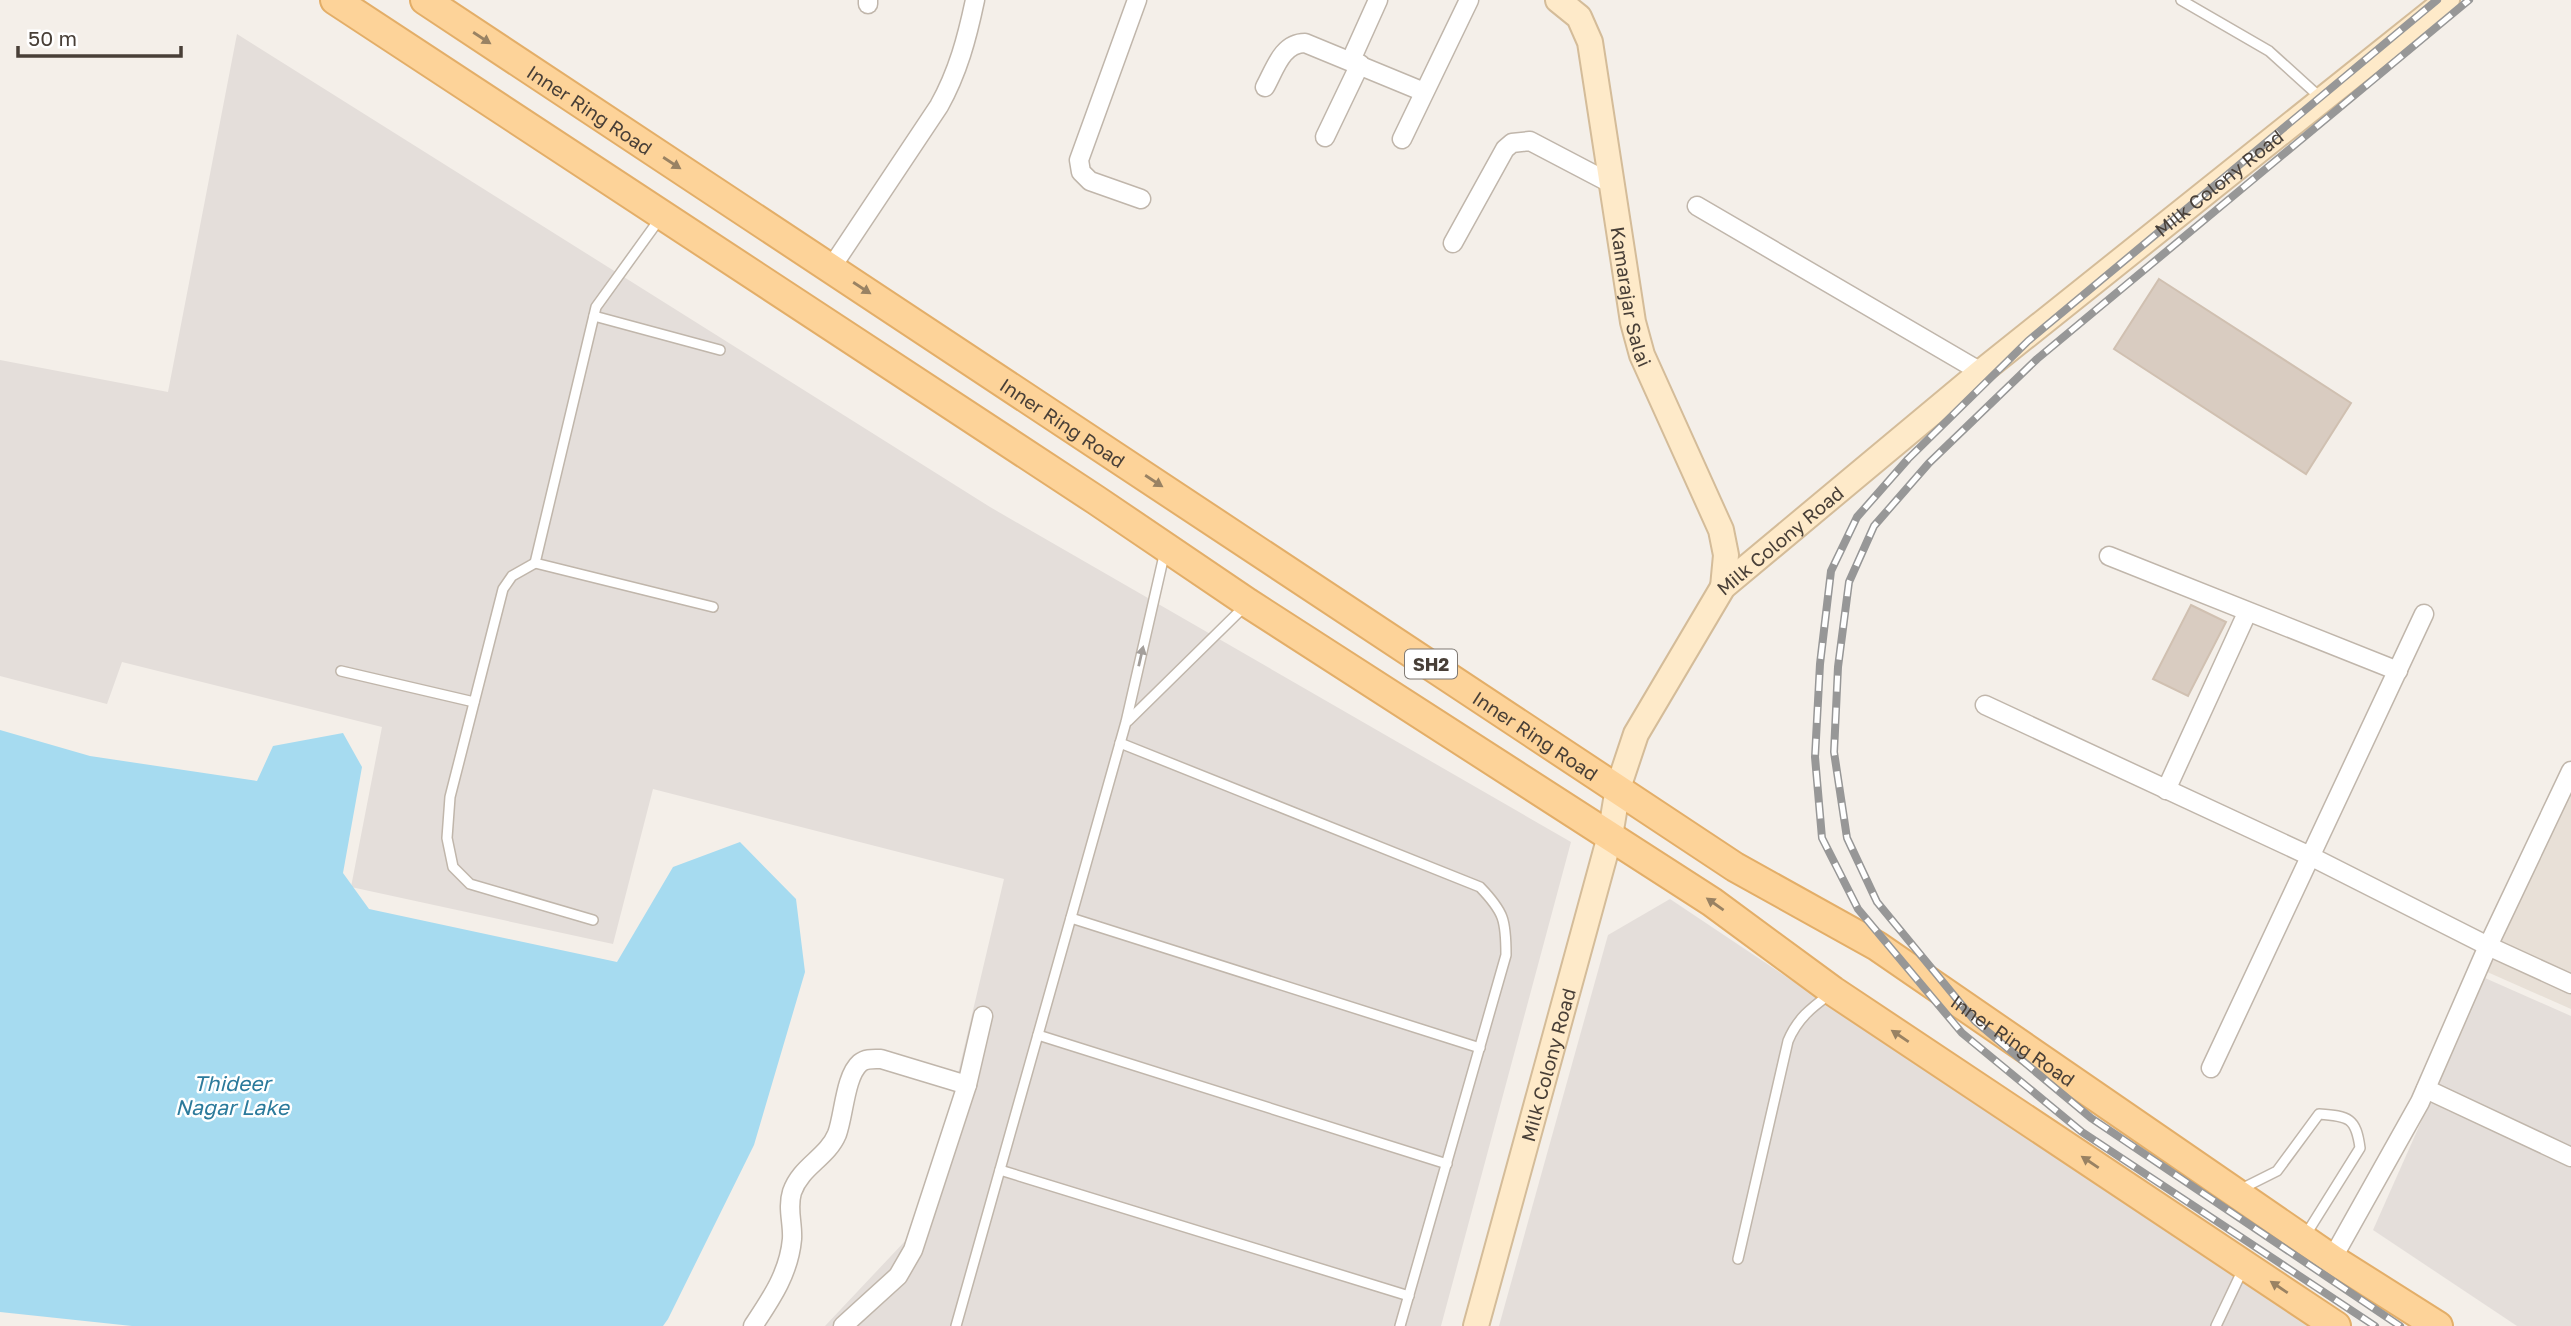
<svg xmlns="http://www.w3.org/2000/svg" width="2571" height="1326" font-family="'Golos Text',sans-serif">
<rect width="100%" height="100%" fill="#f4efe9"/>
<!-- residential -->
<path fill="#e8e0d7" d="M2571,778V1009L2476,967Z"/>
<!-- industrial -->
<g fill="#e4deda">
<path d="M237,34L990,507L1571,842L1441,1326H825L923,1222L1004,879L653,789L613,944L351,887L382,727L122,662L107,704L0,676V360L168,392Z"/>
<path d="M1670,899L2309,1326H1499L1608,935Z"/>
<path d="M2485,978L2571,1016V1326H2517L2373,1230Z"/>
</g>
<!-- water -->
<path fill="#a6dbf0" d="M0,730L90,756L257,781L273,746L343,733L362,767L343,873L369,909L617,962L673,867L740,842L796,899L805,972L754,1145L668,1319L663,1326H132L0,1312Z"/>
<!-- building -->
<g fill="#d9ccc1" stroke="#d0c0b1" stroke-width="2">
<path d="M2159,279L2351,403L2306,474L2114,349Z"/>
<path d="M2191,605L2226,622L2188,696L2153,679Z"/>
</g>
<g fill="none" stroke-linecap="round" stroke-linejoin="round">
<defs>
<g id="lane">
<path d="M2181,0L2269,51L2322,99"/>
<path d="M661,217L596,307L535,563L713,607"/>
<path d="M594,316L720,350"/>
<path d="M535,563L512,576L503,589L450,797L447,838L453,867L470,884L593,920"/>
<path d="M341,671L474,702"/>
<path d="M1128,721L1245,606"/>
<path d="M1120,743L1480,887C1504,912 1506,920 1506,955L1400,1326"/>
<path d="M1071,918L1480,1048"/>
<path d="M1038,1035L1447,1164"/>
<path d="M1000,1170L1409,1296"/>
<path d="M2239,1190L2277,1171L2319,1114C2349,1116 2356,1118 2360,1148L2305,1236"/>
<path d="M1738,1259L1788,1041C1797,1019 1811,1008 1830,994"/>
<path d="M956,1326L1126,722L1165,551"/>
<path d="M2216,1326L2244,1267"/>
</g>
<g id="street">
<path d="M1137,0L1079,160L1081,172L1090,181L1141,199"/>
<path d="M868,4V0"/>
<path d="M1351,60L1378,0"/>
<path d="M1265,87C1275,69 1282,43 1305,43L1424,92"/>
<path d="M1325,137L1360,64"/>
<path d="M1402,139L1469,0"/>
<path d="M1697,206L1981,372"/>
<path d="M1453,243L1505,149L1512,143L1530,141L1612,184"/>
<path d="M831,268L939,106C958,72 967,38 975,0"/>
<path d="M2109,556L2398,671"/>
<path d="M1985,705L2310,856L2488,946L2571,984"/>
<path d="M2166,790L2247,613"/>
<path d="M2211,1068L2424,614"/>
<path d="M2426,1089L2571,1157"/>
<path d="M2332,1259L2420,1102L2488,946L2571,771"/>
<path d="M753,1326C771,1299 789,1273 792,1239C793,1223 787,1208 792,1192C801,1166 827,1158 837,1134C844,1115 845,1076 860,1063C866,1058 874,1059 881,1059L967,1085"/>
<path d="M843,1326L898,1276L913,1250L967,1085L983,1016"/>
</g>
<g id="secondary">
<path id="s1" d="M1558,0L1579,17L1590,42L1633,322L1642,355L1721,530L1726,555L1723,587"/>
<path id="s2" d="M1476,1326L1610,836L1618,788L1636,734L1723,587L1981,372L2447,0"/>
</g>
<g id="primary">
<path d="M335,0L1096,500L1248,603L1712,902L1833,991L2336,1326"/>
<path id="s3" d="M425,0L1735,867L1877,946L2332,1259L2438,1326"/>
</g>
</defs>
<!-- lane casing -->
<use href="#lane" stroke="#c0b6ab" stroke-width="12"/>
<!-- street casing -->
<use href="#street" stroke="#c0b6ab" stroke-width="21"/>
<!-- secondary casing -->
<use href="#secondary" stroke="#d4bc99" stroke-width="28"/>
<!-- primary casing -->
<use href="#primary" stroke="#e3ae68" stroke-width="32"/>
<!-- lane -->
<use href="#lane" stroke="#fff" stroke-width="9"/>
<!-- street -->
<use href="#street" stroke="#fff" stroke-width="18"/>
<!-- secondary -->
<use href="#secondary" stroke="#feeac9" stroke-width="24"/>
<!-- primary -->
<use href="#primary" stroke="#fdd399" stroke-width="28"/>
<defs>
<g id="rail">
<path d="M2375,1326L2082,1132L1962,1033L1858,909L1822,838L1815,757L1820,664L1831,571L1857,517L1908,459L2028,341L2437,0"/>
<path d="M2400,1326L2091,1118L1975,1021L1877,902L1847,838L1834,752L1838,667L1849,582L1874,526L1929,463L2037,359L2469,0"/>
</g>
</defs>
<!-- rail casing -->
<use href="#rail" stroke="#979797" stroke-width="8"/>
<!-- rail -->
<use href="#rail" stroke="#fff" stroke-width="5" stroke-dasharray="16" stroke-linecap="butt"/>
</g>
<!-- one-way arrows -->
<defs><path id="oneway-solid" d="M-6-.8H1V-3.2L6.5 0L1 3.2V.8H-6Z" transform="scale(1.75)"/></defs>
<g fill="#998263">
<use href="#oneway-solid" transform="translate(482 38) rotate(33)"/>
<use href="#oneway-solid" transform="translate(672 163) rotate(33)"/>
<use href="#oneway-solid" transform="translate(862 288) rotate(33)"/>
<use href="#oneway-solid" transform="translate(1154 481) rotate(33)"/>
<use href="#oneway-solid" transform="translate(1715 904) rotate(-145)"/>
<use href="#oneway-solid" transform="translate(1900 1036) rotate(-146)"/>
<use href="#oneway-solid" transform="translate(2090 1162) rotate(-146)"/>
<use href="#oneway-solid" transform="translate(2279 1287) rotate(-146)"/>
</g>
<use fill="#a49f9b" href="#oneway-solid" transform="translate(1141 656) rotate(-77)"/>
<g text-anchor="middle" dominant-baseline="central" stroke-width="5" stroke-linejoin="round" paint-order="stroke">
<!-- shield labels -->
<rect fill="#fff" stroke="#7f7973" stroke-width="2" x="1405" y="649.5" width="52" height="29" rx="5"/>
<g font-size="18" font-weight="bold" fill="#483f37">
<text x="1431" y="664">SH2</text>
</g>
<!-- street labels -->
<g font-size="19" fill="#483f37" stroke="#fff">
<text stroke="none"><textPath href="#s3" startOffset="198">Inner Ring Road</textPath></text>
<text stroke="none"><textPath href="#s2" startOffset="1424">Milk Colony Road</textPath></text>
<text stroke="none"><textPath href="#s1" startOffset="312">Kamarajar Salai</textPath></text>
<text stroke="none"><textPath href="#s3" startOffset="765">Inner Ring Road</textPath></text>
<text stroke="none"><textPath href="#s2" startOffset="858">Milk Colony Road</textPath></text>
<text stroke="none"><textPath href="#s3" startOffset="1332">Inner Ring Road</textPath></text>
<text stroke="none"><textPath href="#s3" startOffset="1899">Inner Ring Road</textPath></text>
<text stroke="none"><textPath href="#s2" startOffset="271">Milk Colony Road</textPath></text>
</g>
<!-- water labels -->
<g font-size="21" font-style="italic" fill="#2b7a9b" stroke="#fff">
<text x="232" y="1083">Thideer<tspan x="232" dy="24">Nagar Lake</tspan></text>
</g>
</g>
<!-- scale -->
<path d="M18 46v10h163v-10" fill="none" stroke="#483f37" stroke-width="3.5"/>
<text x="28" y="46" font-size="21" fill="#483f37" stroke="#ffffff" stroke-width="5" paint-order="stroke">50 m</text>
</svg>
